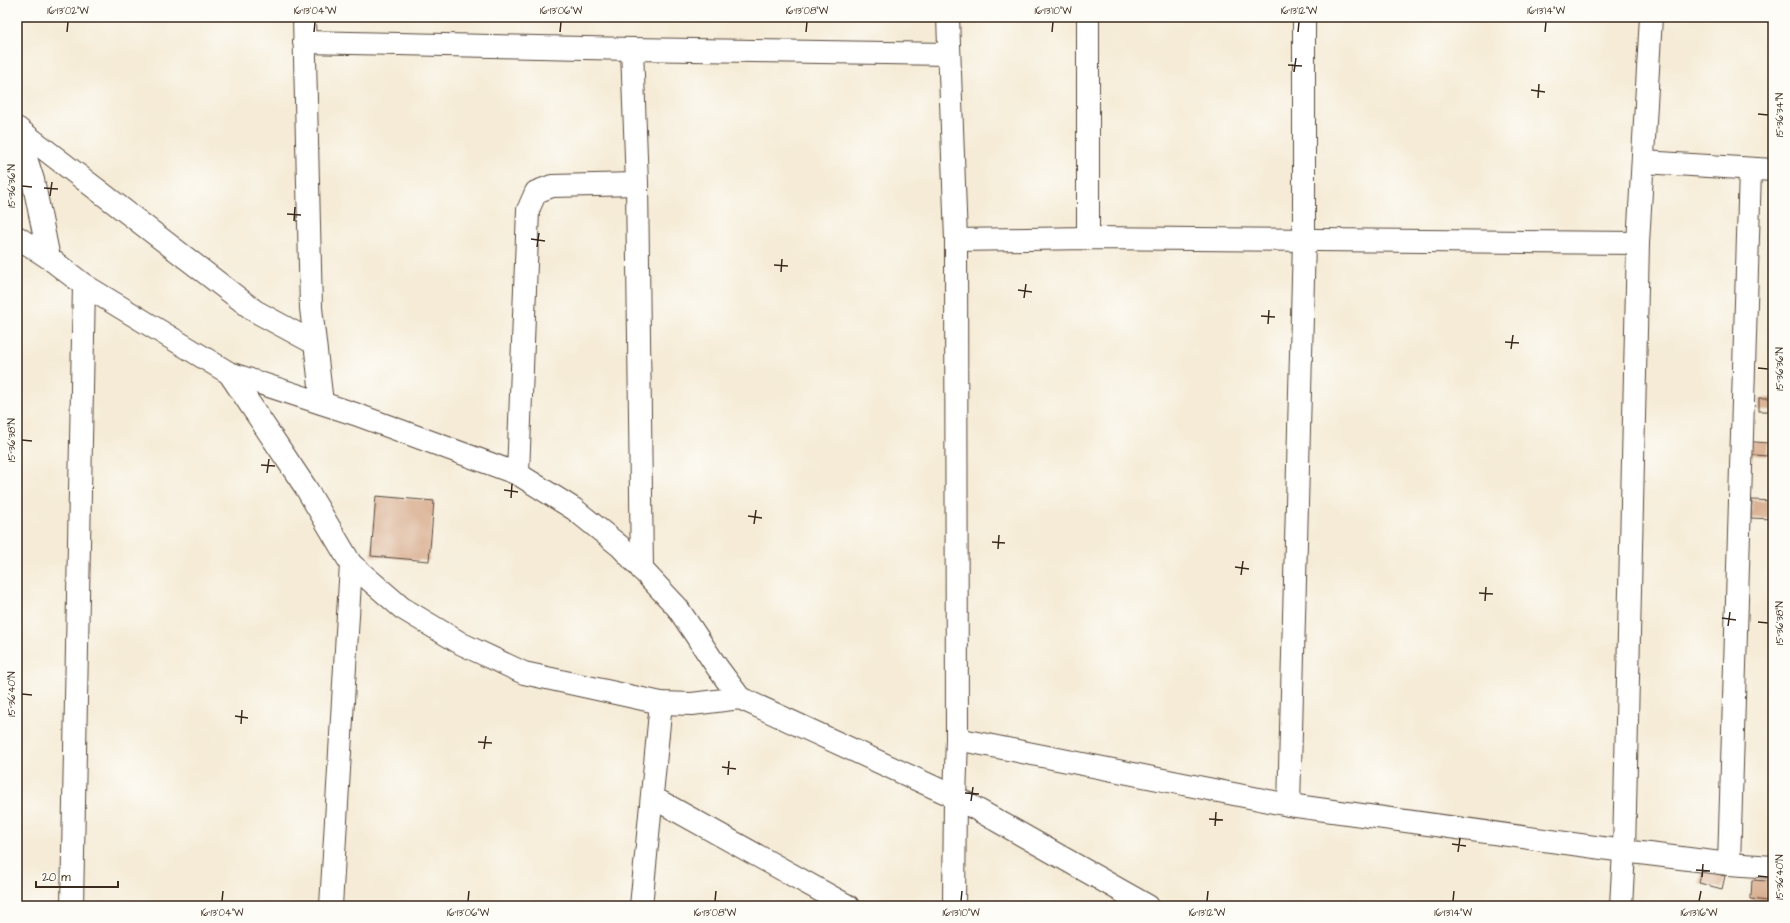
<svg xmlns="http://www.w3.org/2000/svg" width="1790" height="923" font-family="'Architects Daughter',sans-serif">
<rect width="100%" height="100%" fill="#fdfcf7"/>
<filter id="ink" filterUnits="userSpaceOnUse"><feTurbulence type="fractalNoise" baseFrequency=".025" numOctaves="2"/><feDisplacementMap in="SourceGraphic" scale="8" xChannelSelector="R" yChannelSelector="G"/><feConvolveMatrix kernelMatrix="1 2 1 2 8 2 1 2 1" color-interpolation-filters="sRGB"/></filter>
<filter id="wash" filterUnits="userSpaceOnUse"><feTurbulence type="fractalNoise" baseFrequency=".012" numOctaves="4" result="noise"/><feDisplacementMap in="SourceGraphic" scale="16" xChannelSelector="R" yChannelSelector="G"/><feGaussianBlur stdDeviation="0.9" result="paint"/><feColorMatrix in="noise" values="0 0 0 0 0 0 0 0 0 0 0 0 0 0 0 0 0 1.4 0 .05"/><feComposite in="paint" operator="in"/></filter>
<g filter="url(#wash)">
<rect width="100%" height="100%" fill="#f5ebd6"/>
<g id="blocks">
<!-- building -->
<g fill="#d5a786">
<rect x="1759" y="398" width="14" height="13"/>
<path d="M1742,441L1768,443L1767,456L1742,454Z"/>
<path d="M376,496L434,501L429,561L371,556Z"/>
<path d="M1752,500L1773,501V519L1751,518Z"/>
<path d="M1702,870L1725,876L1722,889L1699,883Z"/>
<path d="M1752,880L1768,881L1767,901L1751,899Z"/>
</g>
</g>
</g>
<g filter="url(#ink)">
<use href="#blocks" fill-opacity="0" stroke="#57473a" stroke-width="1"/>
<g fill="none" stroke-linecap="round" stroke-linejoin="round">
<defs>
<g id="street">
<path d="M304,17L311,308L322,403"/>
<path d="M304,42L632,49L949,54"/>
<path d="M632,49L637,184L642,570"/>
<path d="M17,128L255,311L314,343"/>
<path d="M17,130L33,180L49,258"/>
<path d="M1643,162L1773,170"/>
<path d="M1088,238V17"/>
<path d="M956,240L1088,238L1638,243"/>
<path d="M518,474L528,210L536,192L552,186L637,184"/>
<path d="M957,739L1289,805L1624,851L1729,864L1773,867"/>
<path d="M652,797L848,906"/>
<path d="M1289,805L1304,241V17"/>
<path d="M1729,864L1750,170"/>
<path d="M72,906L84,285"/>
<path d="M331,906L351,564"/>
<path d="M641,906L661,703"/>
<path d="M954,906L955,797L1148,906"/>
<path d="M1621,906L1624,851L1638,243L1651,17"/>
</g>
<g id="secondary">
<path d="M17,237L49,258L84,285L229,373L355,414L518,474L574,509L621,547L677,607L717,667L740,698L955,797L957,739L956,240L948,17"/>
<path d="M229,373L306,488L351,564L402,608L462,644L524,673L661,703L692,704L740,698"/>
</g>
</defs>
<!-- street casing -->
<use href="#street" stroke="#57473a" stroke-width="24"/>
<!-- secondary casing -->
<use href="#secondary" stroke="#57473a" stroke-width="24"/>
<!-- street -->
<use href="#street" stroke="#fff" stroke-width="22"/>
<!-- secondary -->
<use href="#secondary" stroke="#fff" stroke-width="22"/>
</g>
</g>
<!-- ticks -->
<path fill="none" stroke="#3b2a1e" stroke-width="1.5" d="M67,32L68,22M314,32L315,22M560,32L561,22M806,32L807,22M1052,32L1053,22M1298,32L1299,22M1545,32L1546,22M1288,65L1302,66M1294,72L1296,58M1531,90L1545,92M1538,98L1539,84M1758,114L1768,115M22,186L32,187M44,188L58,189M50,196L52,182M287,214L301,215M294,221L295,207M531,239L545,241M537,247L539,233M774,265L788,266M781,272L782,259M1018,290L1032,292M1024,298L1026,284M1261,316L1275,317M1268,324L1269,310M1505,342L1519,343M1511,349L1513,335M1758,368L1768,369M22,440L32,441M261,465L275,466M267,473L269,459M504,490L518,492M511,498L512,484M748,516L762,518M754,524L756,510M992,542L1005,543M998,549L999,535M1235,567L1249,569M1241,575L1243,561M1479,593L1493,594M1485,601L1486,587M1722,618L1736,620M1758,622L1768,623M1728,626L1730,612M22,694L32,695M235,716L248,718M241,724L242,710M478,742L492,743M484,749L486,736M722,767L736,769M728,775L729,761M965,793L979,794M971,801L973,787M1209,819L1223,820M1215,826L1216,812M1452,844L1466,846M1458,852L1460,838M1696,870L1710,871M1758,876L1768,877M1702,877L1703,864M222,901L223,891M468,901L469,891M715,901L716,891M961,901L962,891M1207,901L1208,891M1453,901L1454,891M1699,901L1701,891"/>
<!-- margin -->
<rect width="1790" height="923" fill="none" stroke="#fdfcf7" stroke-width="44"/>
<!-- scale -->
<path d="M36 881v6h82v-6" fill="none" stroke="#3b2a1e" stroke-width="2"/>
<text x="42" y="881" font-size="12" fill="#3b2a1e" stroke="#fdfcf7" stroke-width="3" paint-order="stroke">20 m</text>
<rect x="22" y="22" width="1746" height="879" fill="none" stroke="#3b2a1e" stroke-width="1.5"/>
<g font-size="10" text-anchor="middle" fill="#3b2a1e">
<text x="68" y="14">16°13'02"W</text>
<text x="315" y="14">16°13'04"W</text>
<text x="561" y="14">16°13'06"W</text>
<text x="807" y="14">16°13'08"W</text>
<text x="1053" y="14">16°13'10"W</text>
<text x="1299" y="14">16°13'12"W</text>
<text x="1546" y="14">16°13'14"W</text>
<text transform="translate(1779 115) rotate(-90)" y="4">15°36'34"N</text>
<text transform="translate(11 186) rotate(-90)" y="4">15°36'36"N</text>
<text transform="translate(1779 369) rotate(-90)" y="4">15°36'36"N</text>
<text transform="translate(11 440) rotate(-90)" y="4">15°36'38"N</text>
<text transform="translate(1779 623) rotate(-90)" y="4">15°36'38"N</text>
<text transform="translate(11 694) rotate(-90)" y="4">15°36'40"N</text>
<text transform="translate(1779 877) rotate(-90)" y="4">15°36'40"N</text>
<text x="222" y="916">16°13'04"W</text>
<text x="468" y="916">16°13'06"W</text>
<text x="715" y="916">16°13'08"W</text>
<text x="961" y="916">16°13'10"W</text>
<text x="1207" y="916">16°13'12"W</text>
<text x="1453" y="916">16°13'14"W</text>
<text x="1699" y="916">16°13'16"W</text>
</g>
</svg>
